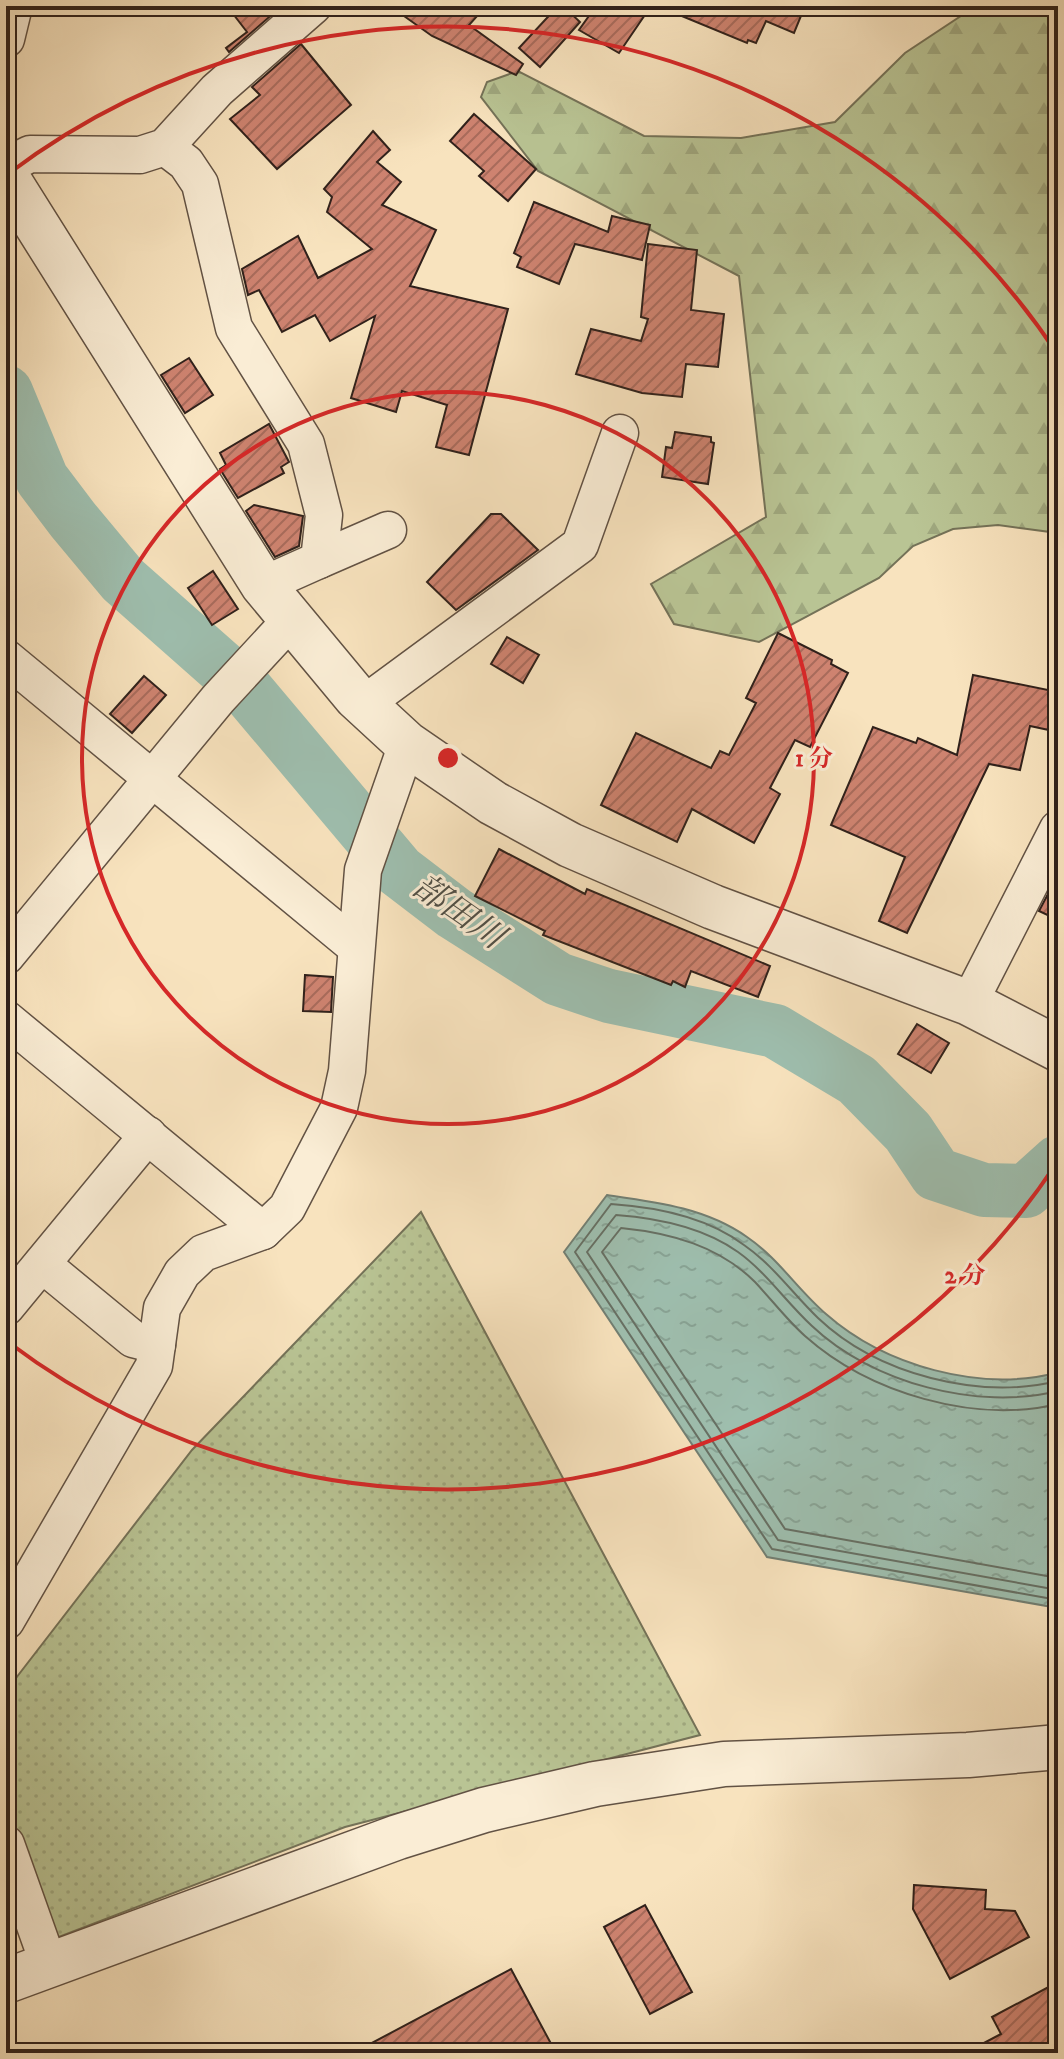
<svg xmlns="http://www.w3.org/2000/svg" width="1064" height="2059" font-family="'IM FELL DW Pica','Noto Serif JP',serif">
<defs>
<pattern id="forest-firs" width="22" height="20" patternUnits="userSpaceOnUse" patternTransform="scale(2)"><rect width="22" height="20" fill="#b9c494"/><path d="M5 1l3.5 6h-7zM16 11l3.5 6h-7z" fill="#9fa87f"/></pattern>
<pattern id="park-dots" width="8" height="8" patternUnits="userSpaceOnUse" patternTransform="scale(2)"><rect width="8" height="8" fill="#b9c494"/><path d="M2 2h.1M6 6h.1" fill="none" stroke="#9fa87f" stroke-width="1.8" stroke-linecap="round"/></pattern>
<pattern id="water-ripples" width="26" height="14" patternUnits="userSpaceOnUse" patternTransform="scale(2)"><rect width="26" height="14" fill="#9ebeae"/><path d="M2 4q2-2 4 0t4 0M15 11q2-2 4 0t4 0" fill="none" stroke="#88a395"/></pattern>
<pattern id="building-hatch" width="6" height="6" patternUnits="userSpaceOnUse" patternTransform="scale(2)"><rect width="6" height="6" fill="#ce8370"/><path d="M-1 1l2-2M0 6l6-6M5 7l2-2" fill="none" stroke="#a86b5b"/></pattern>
</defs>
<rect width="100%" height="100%" fill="#f8e3be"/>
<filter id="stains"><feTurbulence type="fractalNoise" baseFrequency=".0025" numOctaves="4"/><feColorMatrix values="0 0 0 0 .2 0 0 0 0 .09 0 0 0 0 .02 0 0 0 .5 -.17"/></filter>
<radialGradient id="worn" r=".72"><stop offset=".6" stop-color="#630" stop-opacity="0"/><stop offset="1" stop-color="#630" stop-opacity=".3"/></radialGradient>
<!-- forest -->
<path fill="url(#forest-firs)" stroke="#747258" stroke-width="2" d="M976,6H1058V533L998,525L953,529L913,546L879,578L759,642L674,624L651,584L766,517L739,276L538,171L481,97L487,82L518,71L644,136L741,138L835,122L905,53Z"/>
<!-- park -->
<path fill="url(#park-dots)" stroke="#747258" stroke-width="2" d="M421,1212L700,1735L345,1827L51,1940L6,1803V1691L192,1450Z"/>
<!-- water -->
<path fill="url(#water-ripples)" stroke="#727f73" stroke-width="2" d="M607,1195C656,1202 706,1208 747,1237C778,1258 798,1290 826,1314C885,1366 979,1392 1056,1373L1058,1608L767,1557L564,1252Z"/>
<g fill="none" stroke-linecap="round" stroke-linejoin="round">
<!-- shore -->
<g stroke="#677064" stroke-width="2">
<path d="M1058,1381C979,1400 878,1375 818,1318C793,1294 773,1265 744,1245C707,1217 656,1207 611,1204L575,1252L772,1549L1058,1600"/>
<path d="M1058,1391C978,1411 872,1383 812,1326C786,1302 766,1272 738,1252C703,1227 657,1218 616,1215L587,1252L778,1540L1058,1590"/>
<path d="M1058,1404C974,1424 869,1393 805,1336C787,1320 772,1300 755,1282C719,1246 671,1233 621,1228L602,1252L785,1529L1058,1578"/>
</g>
<!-- river -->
<path stroke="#9ebeae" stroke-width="54" d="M6,392L42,479L73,520L123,580L244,687L399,871L454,913L558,979L609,996L775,1031L857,1080L908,1132L936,1174L984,1190L1026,1191L1058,1162"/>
</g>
<!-- building -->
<g fill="url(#building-hatch)" stroke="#30211b" stroke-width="2">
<path d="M227,6H270L275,12L229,52L226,48L247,32Z"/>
<path d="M390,6H486L469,25L523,64L516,75L432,36Z"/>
<path d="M558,6H563L580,22L540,67L519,48Z"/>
<path d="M596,6H651L619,53L579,30Z"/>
<path d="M805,6L794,33L766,21L756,43L748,40L747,43L660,7Z"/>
<path d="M301,44L351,105L277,169L230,119L260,95L252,87Z"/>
<path d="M474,114L536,169L508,201L479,176L484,171L450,141Z"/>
<path d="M373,131L390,150L377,162L401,182L382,205L436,230L410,286L508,309L469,455L436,447L447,405L402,391L396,412L351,398L375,316L330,341L315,315L282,332L259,290L248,295L242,269L298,236L318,278L372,249L327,212L332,197L324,189Z"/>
<path d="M534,202L608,232L612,216L650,225L642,260L575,244L559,284L517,267L521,257L514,253Z"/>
<path d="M648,244L697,250L691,310L724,314L718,367L686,364L682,397L642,393L576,374L591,329L641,341L648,319L641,317Z"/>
<path d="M189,358L213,395L185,413L161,375Z"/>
<path d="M269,424L289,462L281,467L284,473L238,498L220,469L226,465L220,453Z"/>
<path d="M675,432L711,437V442L714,443L708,484L662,477L666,447L672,448Z"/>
<path d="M254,505L303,516L299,546L275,557L246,511Z"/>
<path d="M491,514H501L538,550L456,610L427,582Z"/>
<path d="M213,571L238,609L212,625L188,588Z"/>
<path d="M778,633L832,660L831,664L848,673L810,747L795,740L770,788L780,794L754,843L692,809L677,842L601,805L636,733L711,768L720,751L729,755L756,703L746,698Z"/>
<path d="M507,637L539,655L523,683L491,664Z"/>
<path d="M973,675L1058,692V732L1030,726L1020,770L989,764L907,933L879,921L905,857L831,825L873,727L916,743L918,738L957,755Z"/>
<path d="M144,676L166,695L132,733L110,714Z"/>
<path d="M499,849L585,894L587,889L770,966L758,997L691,971L685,987L673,981L671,985L543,935L545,931L475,896Z"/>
<path d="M1058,875V920L1039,911Z"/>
<path d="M305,975L333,977L331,1012L303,1011Z"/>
<path d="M917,1024L949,1043L931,1073L898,1054Z"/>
<path d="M914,1885L986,1890L985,1909L1015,1911L1029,1937L950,1979L913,1909Z"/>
<path d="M645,1905L692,1992L650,2014L604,1927Z"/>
<path d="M511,1969L556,2053H353Z"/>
<path d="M1058,1982V2053H965L1001,2034L992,2017Z"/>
</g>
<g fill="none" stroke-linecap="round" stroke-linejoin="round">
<defs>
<g id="minor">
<path d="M6,39L14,6"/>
<path d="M165,147L186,163L200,184L234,328L306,444L324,515L319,560L263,585"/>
<path d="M6,166L30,154L140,155L165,147L217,90L313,6"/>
<path d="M319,560L388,530"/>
<path d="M6,658L356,947"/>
<path d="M364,704L580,545L620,433"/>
<path d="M6,956L218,699L291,620"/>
<path d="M969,1003L1058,829"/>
<path d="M6,1019L263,1231"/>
<path d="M42,1264L133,1339L157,1345"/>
<path d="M6,1307L148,1135"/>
<path d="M6,1621L154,1366L162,1308L182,1273L203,1253L263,1231L287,1208L339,1108L347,1071L363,870L407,744"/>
<path d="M6,1844L49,1965"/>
</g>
<g id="tertiary">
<path d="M6,176L263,585L356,697L407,744L493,803L570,845L713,907L969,1003L1058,1049"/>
<path d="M6,1981L398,1837L484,1810L595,1784L724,1764L968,1755L1058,1747"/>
</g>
</defs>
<!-- minor casing -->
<use href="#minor" stroke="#625244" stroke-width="39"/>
<!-- tertiary casing -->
<use href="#tertiary" stroke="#625244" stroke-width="47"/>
<!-- minor -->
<use href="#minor" stroke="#faedd5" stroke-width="36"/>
<!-- tertiary -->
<use href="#tertiary" stroke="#faedd5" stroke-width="44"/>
</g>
<!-- distance rings -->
<g fill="none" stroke="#d62828" stroke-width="4">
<circle cx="448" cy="758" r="366"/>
<path d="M1058 1161A731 731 0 0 1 8 1342M8 174A731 731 0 0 1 1058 355"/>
</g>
<g text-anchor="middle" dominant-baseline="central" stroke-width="6" stroke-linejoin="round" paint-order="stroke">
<!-- water labels -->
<g font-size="34" font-style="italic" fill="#515047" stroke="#faedd5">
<text transform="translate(458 912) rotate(35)">部田川</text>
</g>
</g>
<circle cx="448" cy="758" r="12" fill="#d62828" stroke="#faedd5" stroke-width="4"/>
<g font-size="24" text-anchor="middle" font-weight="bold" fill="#d62828" stroke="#faedd5" stroke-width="6" stroke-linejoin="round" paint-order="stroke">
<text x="814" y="766">1 分</text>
<text x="965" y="1283">2 分</text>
</g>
<!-- margin -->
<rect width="1064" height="2059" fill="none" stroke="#f8e3be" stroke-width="32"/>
<rect x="8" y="8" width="1048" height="2043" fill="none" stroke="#30211b" stroke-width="4"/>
<rect x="16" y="16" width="1032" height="2027" fill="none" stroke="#30211b" stroke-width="2"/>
<rect width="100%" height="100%" filter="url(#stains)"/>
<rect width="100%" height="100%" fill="url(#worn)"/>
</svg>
